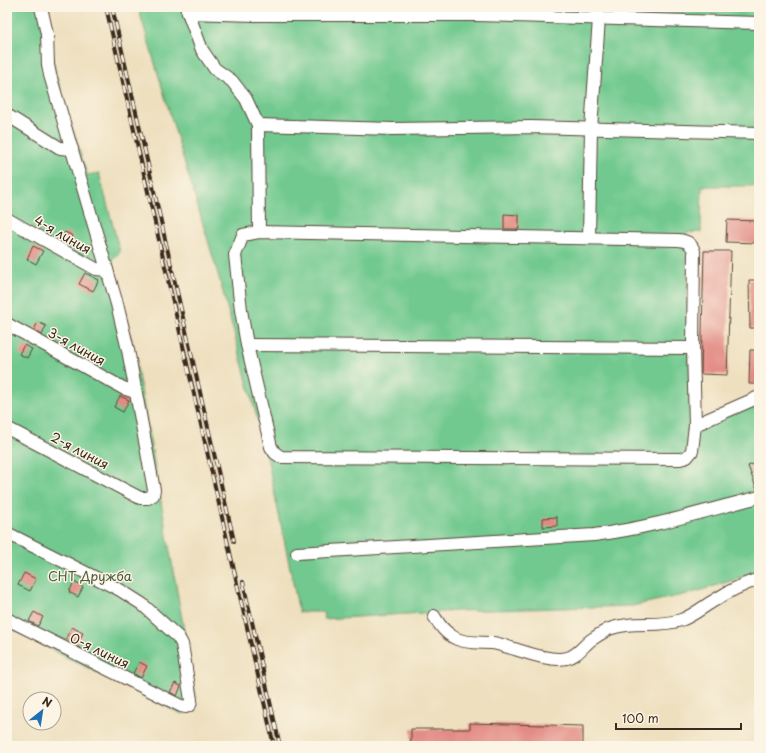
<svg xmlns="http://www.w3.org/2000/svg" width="766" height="753" font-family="'Playpen Sans',sans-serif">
<rect width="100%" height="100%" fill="#fcf5e5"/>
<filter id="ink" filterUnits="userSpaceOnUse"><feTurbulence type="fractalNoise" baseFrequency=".025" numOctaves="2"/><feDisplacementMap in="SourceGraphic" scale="8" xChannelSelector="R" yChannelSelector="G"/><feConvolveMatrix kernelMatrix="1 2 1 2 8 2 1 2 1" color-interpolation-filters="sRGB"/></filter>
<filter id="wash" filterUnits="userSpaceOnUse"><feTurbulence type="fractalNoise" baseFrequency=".012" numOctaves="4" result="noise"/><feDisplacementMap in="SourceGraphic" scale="16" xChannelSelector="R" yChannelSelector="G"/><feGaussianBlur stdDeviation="0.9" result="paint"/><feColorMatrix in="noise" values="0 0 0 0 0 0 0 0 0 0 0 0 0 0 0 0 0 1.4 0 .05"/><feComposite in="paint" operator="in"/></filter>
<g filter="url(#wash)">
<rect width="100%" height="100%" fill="#eee0bf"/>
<!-- green -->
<g fill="#71c98f" stroke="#567a56">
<path d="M7,7H48L53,60L56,74L87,175L99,173L120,252L112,261L134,351L196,697L189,712L182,714L68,658L7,626Z"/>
<path d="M138,7H759V186H702L701,232L686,233L691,430L759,403V572L692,593L632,606L457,611L324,619L323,612H299L265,447L218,274Z"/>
</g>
<g id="blocks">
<!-- building -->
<g fill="#e28b84">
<path d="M504,214L519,215V229H504Z"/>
<path d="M727,220L759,221V243L726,242Z"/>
<path d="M65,232L73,236L68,245L61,241Z"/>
<path d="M33,246L43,251L36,264L27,259Z"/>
<path d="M704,251H731L727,375L701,374Z"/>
<path d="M85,273L99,280L93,291L79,284Z"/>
<path d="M749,280H759V328H750Z"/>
<path d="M38,322L46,326L42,335L34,330Z"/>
<path d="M24,345L32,349L27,358L19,354Z"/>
<path d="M750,350H759V384H749Z"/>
<path d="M120,396L129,400L123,412L114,407Z"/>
<path d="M759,462V490H757L748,466Z"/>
<path d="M557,517V526L543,527V518Z"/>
<path d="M24,573L36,579L30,591L18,585Z"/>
<path d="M74,582L83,587L78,597L69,592Z"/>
<path d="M34,612L43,617L38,626L29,621Z"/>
<path d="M72,627L83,633L77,644L66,638Z"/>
<path d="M139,662L147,666L141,678L133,673Z"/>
<path d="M175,683L181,686L177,696L170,692Z"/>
<path d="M470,723L583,726V746H411V729H470Z"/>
</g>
</g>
</g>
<g filter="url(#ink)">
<use href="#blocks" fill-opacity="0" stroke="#564536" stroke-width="1"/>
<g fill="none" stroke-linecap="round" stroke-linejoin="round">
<defs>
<g id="minor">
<path d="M186,7L202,50L215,69L232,81L246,99L258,125L259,232"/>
<path d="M188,13L254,15H476L759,23"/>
<path d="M7,115L60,148L72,149"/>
<path d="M258,125L392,129L531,127L759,133"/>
<path d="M7,219L96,269L107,270"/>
<path d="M259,232L678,240C687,241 691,243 694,251L693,348L695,425L692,451L687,457L680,459L281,457L275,453L271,447L247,345L241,310L235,255L243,235Z"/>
<path d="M589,238L591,129L599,19L598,7"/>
<path d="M7,324L123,388L135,392"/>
<path d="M247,345L693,348"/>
<path d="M695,425L759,397"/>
<path d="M7,428L140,498H148L153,495L154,490L128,350L117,304L50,75L48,65L47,34L41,7"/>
<path d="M7,533L120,590L142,604L178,637L182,644L191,700L190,705L186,707L181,706L7,619"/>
<path d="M297,553L594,535C650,528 705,511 759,497"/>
<path d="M434,616C440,626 446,634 457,639C468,644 481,642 493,643C514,647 547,663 567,658C577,656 583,646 591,640C597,636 603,632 609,629C633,620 658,628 681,620C693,616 704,606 715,600C729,591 744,584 759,579"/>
</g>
</defs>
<!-- minor casing -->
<use href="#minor" stroke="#564536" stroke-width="14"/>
<!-- minor -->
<use href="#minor" stroke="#fff" stroke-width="12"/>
<defs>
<g id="rail">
<path d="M106,7C161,254 218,500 274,746"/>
<path d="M112,7L234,541"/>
<path d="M243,582L280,746"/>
</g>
</defs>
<!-- rail casing -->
<use href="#rail" stroke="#3b2a1e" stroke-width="4"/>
<!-- rail -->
<use href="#rail" stroke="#fcf5e5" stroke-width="2.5" stroke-dasharray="8" stroke-linecap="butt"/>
</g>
</g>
<g text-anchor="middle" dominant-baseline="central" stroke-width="3" stroke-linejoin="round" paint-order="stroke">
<!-- street labels -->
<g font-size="13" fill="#3b2a1e" stroke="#fcf5e5">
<text transform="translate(63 234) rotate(30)">4-я линия</text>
<text transform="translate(77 346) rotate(29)">3-я линия</text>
<text transform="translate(80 450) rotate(28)">2-я линия</text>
<text transform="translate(100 650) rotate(26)">0-я линия</text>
</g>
<!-- park labels -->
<g font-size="13" fill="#4b5a40" stroke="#fcf5e5">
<text x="90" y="575">СНТ Дружба</text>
</g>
</g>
<!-- margin -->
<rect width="766" height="753" fill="none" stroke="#fcf5e5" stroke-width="24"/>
<!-- north arrow -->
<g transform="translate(42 711) rotate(30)"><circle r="19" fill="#fcf5e5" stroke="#afa495"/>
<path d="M0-3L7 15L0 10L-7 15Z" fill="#1f6fb2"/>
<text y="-6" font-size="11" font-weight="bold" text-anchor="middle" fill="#3b2a1e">N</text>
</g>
<!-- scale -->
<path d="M616 723v6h125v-6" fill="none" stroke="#3b2a1e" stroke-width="2"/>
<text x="622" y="723" font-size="12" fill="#3b2a1e" stroke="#fcf5e5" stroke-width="3" paint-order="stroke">100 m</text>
</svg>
